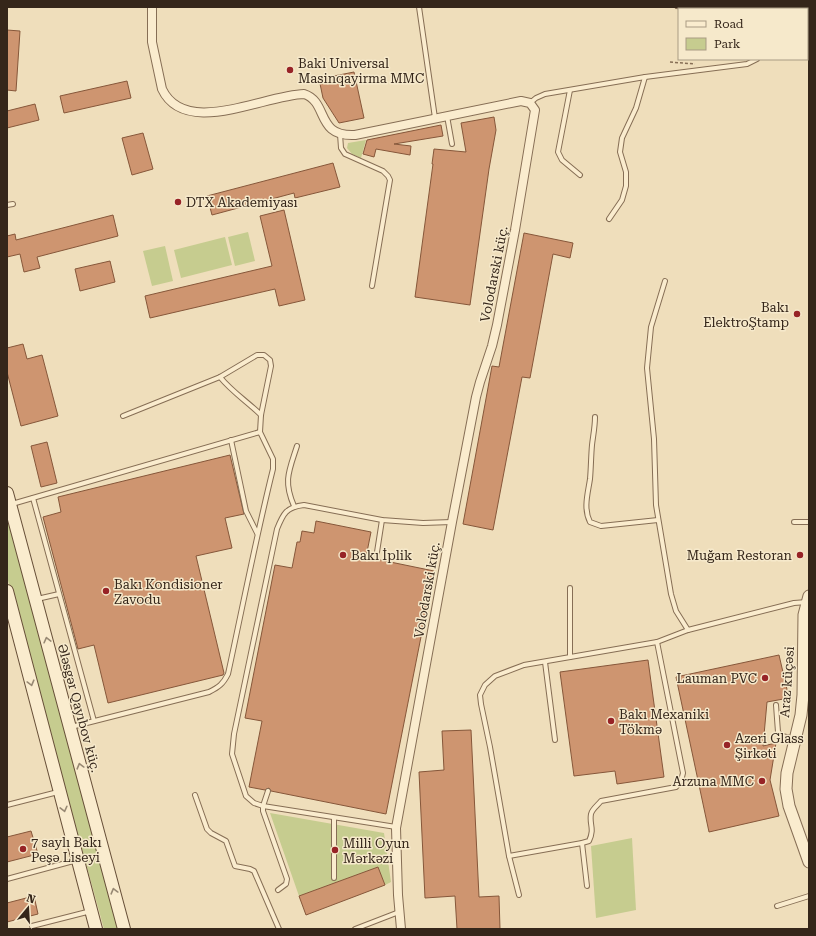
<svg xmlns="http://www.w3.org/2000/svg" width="816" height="936" font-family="'Roboto Serif',serif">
<rect width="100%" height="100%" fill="#efdebb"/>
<!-- green -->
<g fill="#c6cc8f">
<path d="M366,140L361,158L352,154L347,148L348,143Z"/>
<path d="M248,232L255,261L235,266L228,237Z"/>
<path d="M225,237L232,265L181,278L174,250Z"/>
<path d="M165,246L173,281L152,286L143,251Z"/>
<path d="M7,518L119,929H104L7,577Z"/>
<path d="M270,813L384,833L391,882L385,885L378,867L299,896Z"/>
<path d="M632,838L636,910L596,918L591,846Z"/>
</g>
<!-- building -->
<g fill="#ce9570" stroke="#86573a">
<path d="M7,30L20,31L16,91L7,90Z"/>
<path d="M354,72L364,118L339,123L323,98L319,79Z"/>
<path d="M127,81L131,98L64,113L60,96Z"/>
<path d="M35,104L39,120L7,128V111Z"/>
<path d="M494,117L496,130L489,169L470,305L415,297L433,164H432L434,149L466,152L461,123Z"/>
<path d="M441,125L443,136L394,144L411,146L410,155L376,149L374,157L363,154L367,140Z"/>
<path d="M143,133L153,169L132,175L122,138Z"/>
<path d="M333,163L340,187L295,198L294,193L212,215L207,196Z"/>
<path d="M284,210L305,300L279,306L275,289L150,318L145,296L272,266L260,216Z"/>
<path d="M113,215L118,236L37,257L40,268L24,272L20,254L7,257V236L15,234L16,240Z"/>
<path d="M524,233L573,243L570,258L553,254L530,378L522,377L493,530L463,524L492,366L499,367Z"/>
<path d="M110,261L115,282L80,291L75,269Z"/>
<path d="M23,344L27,359L42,355L58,416L21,426L7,372V348Z"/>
<path d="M47,442L57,483L41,487L31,446Z"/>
<path d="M230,455L244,514L225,518L232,548L196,556L224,673L223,675L108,703L94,645L78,649L43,517L61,512L58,497Z"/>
<path d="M316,521L371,532L366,557L434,571L386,814L271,791L269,788L265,790L249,787L262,721L245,718L275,565L292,568L297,542H300L302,531L314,533Z"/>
<path d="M779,655L789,698L767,702L763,746L776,743L770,780L779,816L709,832L676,677Z"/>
<path d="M648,660L664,777L617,784L615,771L574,776L560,672Z"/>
<path d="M471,730L479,897L499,896L500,929H457L455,896L425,898L419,772L444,770L442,731Z"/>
<path d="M31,831L38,854L7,862V837Z"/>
<path d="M378,867L385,885L306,915L299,896Z"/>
<path d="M34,896L38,914L7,922V903Z"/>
</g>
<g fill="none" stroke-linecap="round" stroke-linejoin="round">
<defs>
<g id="service">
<path d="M419,7L435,118"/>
<path d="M785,9L786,7"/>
<path d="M570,90L558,152L562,160L580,175"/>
<path d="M530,103L536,98L545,94L645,77L747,64L757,59"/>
<path d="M447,116L452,144"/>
<path d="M340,134L341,148L345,154L383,171L388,176L390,180L372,286"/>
<path d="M7,205L13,204"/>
<path d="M609,219L622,200L626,186V172L620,152L622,138L636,108L645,77"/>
<path d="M665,281L651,327L647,368L654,439L656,505L671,594L676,611L688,630"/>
<path d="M220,377C232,392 248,402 261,415"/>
<path d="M595,417C595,427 593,436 592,445C591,456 591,468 590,479C588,493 583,508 590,522L601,526L658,520"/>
<path d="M231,440L246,511L257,533"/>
<path d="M33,498L94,721"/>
<path d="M12,504L260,432"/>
<path d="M294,506C283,481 289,471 297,446"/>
<path d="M794,522H809"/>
<path d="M377,552L382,520"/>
<path d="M37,599L59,594"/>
<path d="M570,657V588"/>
<path d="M545,662L555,740"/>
<path d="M776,705L778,732L782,736L795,739"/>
<path d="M71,727L209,692C219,687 223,684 228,674C243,605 256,537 273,469V459L260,432L261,415L271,366L270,360L264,355H257L220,377L123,416"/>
<path d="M268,791L263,806V811L287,879L286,884L278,890"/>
<path d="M195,795L207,829L211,833L226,841L235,866L250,869L254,871L279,929"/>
<path d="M7,805L58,792"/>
<path d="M396,827L263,806L254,803L246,796L232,754L234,734L277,529C283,514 286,507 304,505L382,520L423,523L452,522"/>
<path d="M582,843L587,886"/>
<path d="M509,856L582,843L589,841C595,828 589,825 591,814C592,809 598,805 601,801L676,787L681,781L683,773L657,642"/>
<path d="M334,878V818"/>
<path d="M7,879L77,860"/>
<path d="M519,895L509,856L490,747L481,704L480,695L485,685L495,676L524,665L657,642L688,630L794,603L807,602"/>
<path d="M777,906L809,896"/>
<path d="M32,926L91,911"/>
<path d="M355,929L399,912"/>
</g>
<path id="minor" d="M152,7V42L162,89C185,138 264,95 304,94C329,102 315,137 355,135L521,101L530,103L535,110L515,230L497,325L492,346L480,382L476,397L452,522L396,828L398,895L401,929"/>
<path id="tertiary" d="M809,596L804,615L803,695L801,715L787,773L786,789L789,806L809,862"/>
<g id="secondary">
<path d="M7,493L124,929"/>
<path d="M7,591L96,929"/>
</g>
</defs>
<!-- service casing -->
<use href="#service" stroke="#866e55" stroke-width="6"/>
<!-- minor casing -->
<use href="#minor" stroke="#866e55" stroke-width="10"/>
<!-- tertiary casing -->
<use href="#tertiary" stroke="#866e55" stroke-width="13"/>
<!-- secondary casing -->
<use href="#secondary" stroke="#674f38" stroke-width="14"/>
<!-- path -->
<g stroke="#866e55" stroke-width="1.5" stroke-dasharray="3 2" stroke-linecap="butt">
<path d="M675,8L680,9"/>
<path d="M670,62L695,64"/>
</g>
<!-- service -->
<use href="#service" stroke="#faecce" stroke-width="4"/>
<!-- minor -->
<use href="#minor" stroke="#faecce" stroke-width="8"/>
<!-- tertiary -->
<use href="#tertiary" stroke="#faecce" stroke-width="11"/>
<!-- secondary -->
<use href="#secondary" stroke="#faecce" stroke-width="12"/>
</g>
<!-- one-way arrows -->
<defs><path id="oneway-chevron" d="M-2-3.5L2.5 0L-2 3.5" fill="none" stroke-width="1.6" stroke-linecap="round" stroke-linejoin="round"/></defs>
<g stroke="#988974">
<use href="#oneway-chevron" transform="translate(47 640) rotate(-104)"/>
<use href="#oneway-chevron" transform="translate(31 683) rotate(75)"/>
<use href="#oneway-chevron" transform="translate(80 766) rotate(-105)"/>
<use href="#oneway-chevron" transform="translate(64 809) rotate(76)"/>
<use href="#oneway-chevron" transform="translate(114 891) rotate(-105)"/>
</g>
<!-- markers -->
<g fill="#972326" stroke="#f6e9cb" stroke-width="1.5">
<circle cx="290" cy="70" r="4"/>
<circle cx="178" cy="202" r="4"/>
<circle cx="797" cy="314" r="4"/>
<circle cx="343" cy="555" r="4"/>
<circle cx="800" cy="555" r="4"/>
<circle cx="106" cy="591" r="4"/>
<circle cx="765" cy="678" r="4"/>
<circle cx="611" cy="721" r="4"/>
<circle cx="727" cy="745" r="4"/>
<circle cx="762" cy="781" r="4"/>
<circle cx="23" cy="849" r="4"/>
<circle cx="335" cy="850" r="4"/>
</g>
<g text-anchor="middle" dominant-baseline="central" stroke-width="3" stroke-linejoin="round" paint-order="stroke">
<!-- poi labels -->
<g font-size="13" fill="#35261a" stroke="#f6e9cb" text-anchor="start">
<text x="298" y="63">Baki Universal<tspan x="298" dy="15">Masinqayirma MMC</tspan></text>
<text x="186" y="202">DTX Akademiyası</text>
<text x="789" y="307" text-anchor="end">Bakı<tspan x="789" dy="15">ElektroŞtamp</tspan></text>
<text x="351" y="555">Bakı İplik</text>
<text x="792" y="555" text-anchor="end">Muğam Restoran</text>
<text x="114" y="584">Bakı Kondisioner<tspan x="114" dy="15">Zavodu</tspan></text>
<text x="757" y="678" text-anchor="end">Lauman PVC</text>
<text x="619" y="714">Bakı Mexaniki<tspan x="619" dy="15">Tökmə</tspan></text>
<text x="735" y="738">Azeri Glass<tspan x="735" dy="15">Şirkəti</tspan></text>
<text x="754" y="781" text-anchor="end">Arzuna MMC</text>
<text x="31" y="842">7 saylı Bakı<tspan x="31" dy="15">Peşə Liseyi</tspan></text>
<text x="343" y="843">Milli Oyun<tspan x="343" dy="15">Mərkəzi</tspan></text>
</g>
<!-- street labels -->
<g font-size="13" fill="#35261a" stroke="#f6e9cb">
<text transform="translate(494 274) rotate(-79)">Volodarski küç.</text>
<text transform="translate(427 590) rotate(-80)">Volodarski küç.</text>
<text transform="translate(787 682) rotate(-86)">Araz küçəsi</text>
<text transform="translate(79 708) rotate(75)">Ələsgər Qayıbov küç.</text>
</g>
</g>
<!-- border -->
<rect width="816" height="936" fill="none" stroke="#35261a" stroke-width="16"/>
<!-- legend -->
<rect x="678" y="8" width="130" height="52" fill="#f6e9cb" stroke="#a99b84"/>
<rect x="686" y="21" width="20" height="6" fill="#faecce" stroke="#a99b84"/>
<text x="714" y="28" font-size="12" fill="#35261a">Road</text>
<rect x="686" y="38" width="20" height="12" fill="#c6cc8f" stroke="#a99b84"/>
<text x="714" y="48" font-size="12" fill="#35261a">Park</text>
<!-- north arrow -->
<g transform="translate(28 908) rotate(18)" stroke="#f6e9cb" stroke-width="3" paint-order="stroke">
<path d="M0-3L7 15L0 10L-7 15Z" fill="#35261a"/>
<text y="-6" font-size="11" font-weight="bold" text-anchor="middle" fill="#35261a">N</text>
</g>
</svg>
